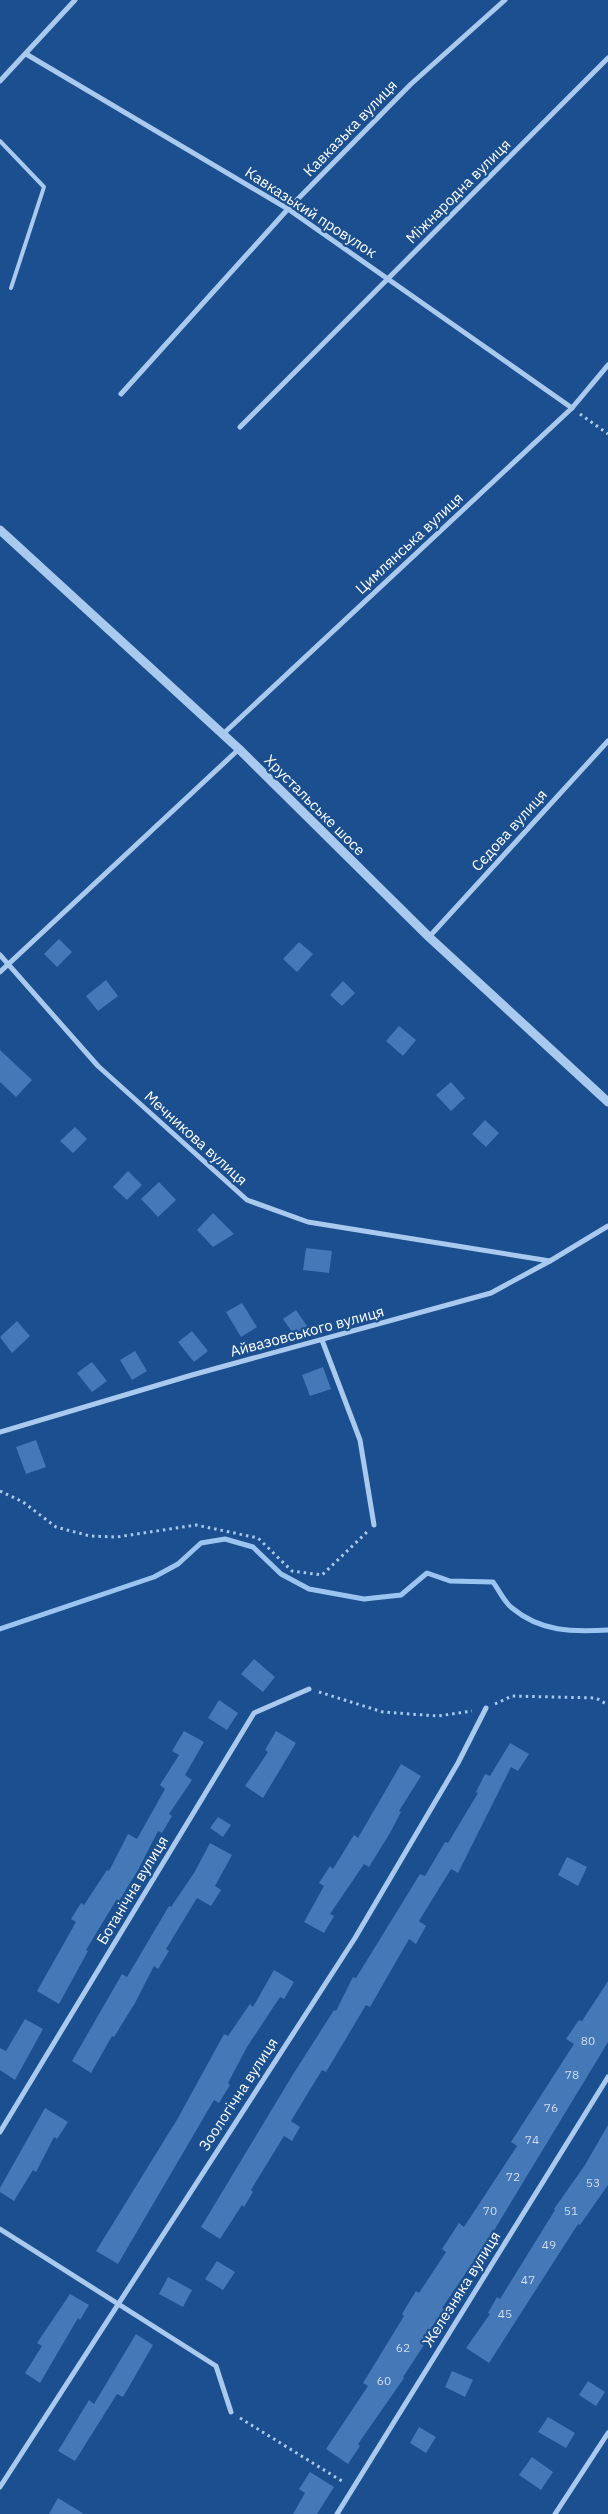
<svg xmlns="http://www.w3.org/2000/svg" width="608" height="2514" font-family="'IBM Plex Sans',sans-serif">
<rect width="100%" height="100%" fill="#1b4f8f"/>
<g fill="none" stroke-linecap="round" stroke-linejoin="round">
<!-- stream -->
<path stroke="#9cc4f0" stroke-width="5" d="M0,1629L154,1577L178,1564L201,1543L225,1539L253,1547L281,1574L309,1589L364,1599L401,1595L427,1573L450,1581L493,1582C499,1590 504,1602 512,1608C541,1632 572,1632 608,1630"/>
</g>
<!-- building -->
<g fill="#4478b7">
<path d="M59,939L72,952L57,967L44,954Z"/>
<path d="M299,942L313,954L297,972L283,959Z"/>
<path d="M106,980L118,996L98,1011L86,996Z"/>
<path d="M343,981L355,993L342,1006L330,995Z"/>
<path d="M399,1026L416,1040L403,1056L386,1041Z"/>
<path d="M0,1050L32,1080L16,1097L0,1082Z"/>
<path d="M451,1082L465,1098L451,1111L436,1095Z"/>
<path d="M485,1120L499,1133L486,1147L472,1134Z"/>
<path d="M75,1127L87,1139L73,1153L60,1141Z"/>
<path d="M128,1171L142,1185L127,1200L113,1187Z"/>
<path d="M159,1182L176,1200L158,1217L141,1199Z"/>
<path d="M213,1213L234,1234L213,1247L197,1230Z"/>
<path d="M306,1248L332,1251L329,1273L303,1270Z"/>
<path d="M242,1303L257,1327L241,1337L226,1312Z"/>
<path d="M296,1310L307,1326L294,1335L283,1319Z"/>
<path d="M17,1321L30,1336L12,1353L0,1337Z"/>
<path d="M192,1331L208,1351L194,1362L178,1342Z"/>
<path d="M135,1351L147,1371L132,1380L120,1360Z"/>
<path d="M92,1362L107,1381L92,1392L77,1373Z"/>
<path d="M323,1367L331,1389L310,1396L302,1375Z"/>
<path d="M36,1440L46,1467L26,1474L16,1447Z"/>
<path d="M254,1659L275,1677L263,1692L241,1674Z"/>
<path d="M219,1700L238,1713L227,1730L208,1718Z"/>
<path d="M184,1731L204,1742L185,1775L192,1780L169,1814L172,1816L162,1833L158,1831L138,1870L119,1901L117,1899L86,1950L88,1951L59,2004L37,1991L76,1922L71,1919L81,1903L84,1905L107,1870L109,1871L128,1834L137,1839L165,1789L160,1785L179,1755L172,1751Z"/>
<path d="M276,1731L296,1743L263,1798L245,1786L268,1752L265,1750Z"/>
<path d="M510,1743L529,1754L518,1771L511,1767L458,1873L451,1869L419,1921L426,1926L416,1944L409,1939L370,2007L366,2005L326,2072L322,2070L291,2121L300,2127L292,2141L284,2136L251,2190L253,2192L244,2207L242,2205L220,2239L201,2227L292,2076L334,2010L336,2011L353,1977L356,1978L420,1874L425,1876L445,1842L448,1843L478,1793L476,1792L485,1774L490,1776Z"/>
<path d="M401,1764L421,1776L399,1811L401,1812L390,1833L369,1867L364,1864L330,1914L334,1916L324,1933L304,1922L324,1886L319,1883L330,1866L333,1869L354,1835L358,1838Z"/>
<path d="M218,1817L231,1825L223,1837L210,1828Z"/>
<path d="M210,1843L232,1855L215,1886L221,1890L211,1906L197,1898L166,1949L169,1951L158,1969L154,1966L135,2003L114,2037L112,2036L91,2073L72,2061L122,1974L127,1977L169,1906L171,1907L194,1873Z"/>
<path d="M567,1857L587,1867L578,1886L558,1875Z"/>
<path d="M274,1970L294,1982L284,1999L280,1997L247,2047L228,2083L230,2085L219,2103L214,2100L118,2264L96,2251L178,2118L224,2034L228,2036L250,2004L253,2007Z"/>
<path d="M608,1981V2042L487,2242L442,2308L444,2309L421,2343L424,2345L403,2377L404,2378L358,2444L360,2446L348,2464L326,2449L368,2386L363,2383L404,2316L402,2314L416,2291L419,2293L446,2252L442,2249L459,2223L464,2227L517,2146L511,2142L574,2044L566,2039L579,2020L582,2021Z"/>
<path d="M25,2019L43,2029L15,2080L0,2070V2048L6,2051Z"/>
<path d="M45,2108L68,2122L57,2139L54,2137L36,2172L33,2170L14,2201L0,2192V2188Z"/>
<path d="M608,2125V2185L580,2225L578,2224L489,2363L466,2348L490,2314L488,2313L497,2297L500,2299L555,2210L554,2209L585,2165Z"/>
<path d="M217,2261L235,2272L223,2290L205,2279Z"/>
<path d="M168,2277L192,2290L183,2307L159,2294Z"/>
<path d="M70,2294L89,2305L80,2320L78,2318L40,2383L25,2373L42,2346L37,2343Z"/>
<path d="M136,2334L153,2345L123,2397L117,2394L75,2461L58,2451L89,2400L94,2404Z"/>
<path d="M452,2371L473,2380L465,2397L445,2387Z"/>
<path d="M588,2381L605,2392L596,2406L579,2395Z"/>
<path d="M548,2417L575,2433L566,2448L538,2432Z"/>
<path d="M419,2427L436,2437L426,2453L410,2443Z"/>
<path d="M532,2457L553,2472L541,2490L519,2475Z"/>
<path d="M310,2472L334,2487L317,2514H293L305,2493L299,2489Z"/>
<path d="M58,2498L84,2514H49Z"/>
</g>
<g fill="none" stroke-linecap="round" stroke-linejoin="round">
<!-- path -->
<g stroke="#a9c9ee" stroke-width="3" stroke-dasharray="2.5 4" stroke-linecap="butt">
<path d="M580,414L608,434"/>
<path d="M0,1491L23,1502L56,1527L90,1536L117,1537L196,1525L258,1538L292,1571L322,1575L367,1532"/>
<path d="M319,1692L383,1712L438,1716L472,1711"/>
<path d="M495,1704L512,1696L596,1698L608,1705"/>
<path d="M240,2418L345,2483"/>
</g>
<!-- service -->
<path stroke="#a9c9ee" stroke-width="4" d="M0,141L44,187L11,288"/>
<!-- minor -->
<g stroke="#a9c9ee" stroke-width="5">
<path d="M26,54L288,209L572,408"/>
<path d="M0,81L75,0"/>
<path d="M121,394L288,209L411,84L505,0"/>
<path d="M240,427L608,58"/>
<path d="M223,734L572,408L608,365"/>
<path d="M429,937L608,741"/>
<path d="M0,955L98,1066L247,1200L308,1222L550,1261"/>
<path d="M0,972L239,749"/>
<path d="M322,1340L360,1440L374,1525"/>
<path d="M0,1432L192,1375L491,1293L550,1261L608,1226"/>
<path d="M0,2132L254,1713L309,1689"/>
<path d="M0,2229L216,2366L231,2412"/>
<path d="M0,2487L355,1938L458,1763L486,1708"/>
<path d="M337,2514L608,2077"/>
<path d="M555,2514L608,2433"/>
</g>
<!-- tertiary -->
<path stroke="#a9c9ee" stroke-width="9" d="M0,530L239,749L429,937L608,1102"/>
</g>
<g text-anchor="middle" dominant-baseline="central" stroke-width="4.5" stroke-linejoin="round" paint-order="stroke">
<!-- number labels -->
<g font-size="12" fill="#d0dded">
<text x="588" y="2040">80</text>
<text x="572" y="2074">78</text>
<text x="551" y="2107">76</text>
<text x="532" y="2139">74</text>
<text x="513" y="2176">72</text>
<text x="593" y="2182">53</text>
<text x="490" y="2210">70</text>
<text x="571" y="2210">51</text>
<text x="549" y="2244">49</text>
<text x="528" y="2279">47</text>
<text x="505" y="2313">45</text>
<text x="403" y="2347">62</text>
<text x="384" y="2380">60</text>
</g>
<!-- street labels -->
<g font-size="15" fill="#fff" stroke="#1b4f8f">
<text transform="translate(350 128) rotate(-46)">Кавказька вулиця</text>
<text transform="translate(458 191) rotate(-45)">Міжнародна вулиця</text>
<text transform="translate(311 212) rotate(33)">Кавказький провулок</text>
<text transform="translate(409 543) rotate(-43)">Цимлянська вулиця</text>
<text transform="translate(315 805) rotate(45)">Хрустальське шосе</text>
<text transform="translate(509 830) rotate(-48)">Сєдова вулиця</text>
<text transform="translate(196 1138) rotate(42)">Мечникова вулиця</text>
<text transform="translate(307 1331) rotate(-15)">Айвазовського вулиця</text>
<text transform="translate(132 1890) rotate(-59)">Ботанічна вулиця</text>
<text transform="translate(238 2094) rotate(-57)">Зоологічна вулиця</text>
<text transform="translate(461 2289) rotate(-58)">Железняка вулиця</text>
</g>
</g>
</svg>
